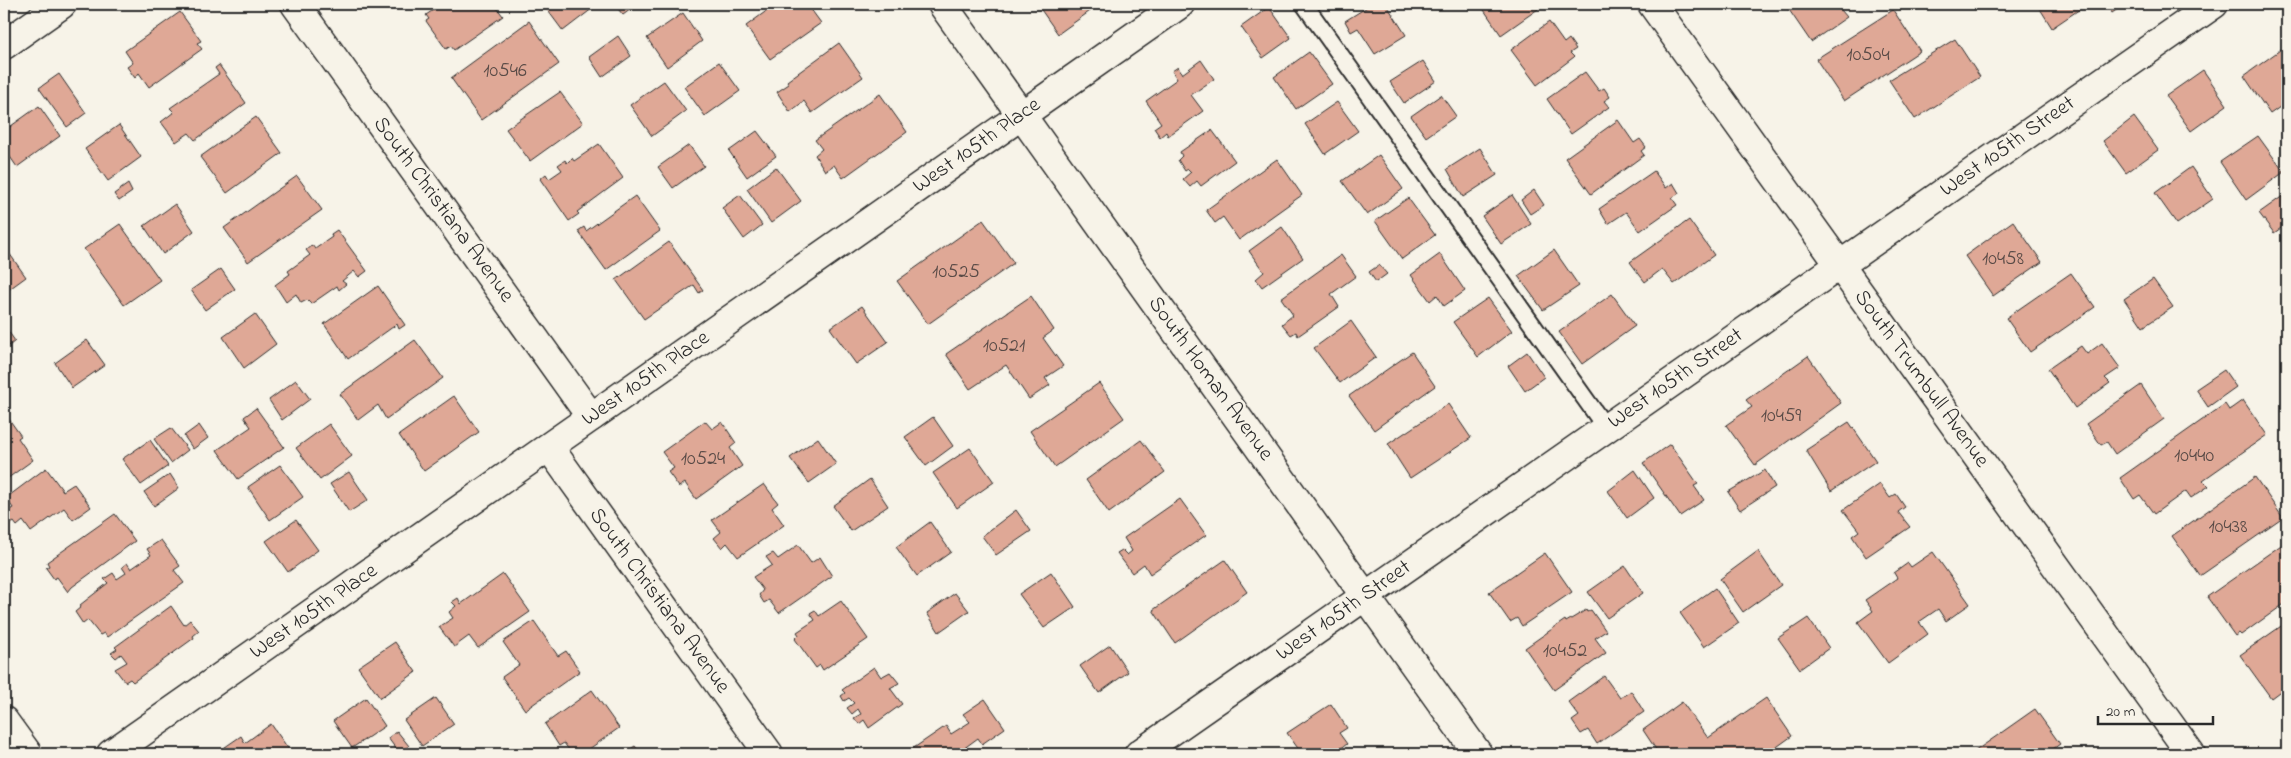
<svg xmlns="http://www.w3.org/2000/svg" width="2291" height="758" font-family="'Indie Flower',sans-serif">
<rect width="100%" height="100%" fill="#f7f3e8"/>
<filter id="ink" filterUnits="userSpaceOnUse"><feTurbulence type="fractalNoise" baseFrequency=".02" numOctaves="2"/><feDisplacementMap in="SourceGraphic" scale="10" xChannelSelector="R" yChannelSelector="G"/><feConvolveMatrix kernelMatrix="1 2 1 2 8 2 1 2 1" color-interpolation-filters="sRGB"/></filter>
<g filter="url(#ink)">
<!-- building -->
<g fill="#dfa896" stroke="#2b2b2b">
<path d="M442,4H494L503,16L454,50L451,46L446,49L426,21L429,19L426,15Z"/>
<path d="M543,4H596L597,5L563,31Z"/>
<path d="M614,4H638L623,15Z"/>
<path d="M776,4H807L821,23L770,59L746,26Z"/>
<path d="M1037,4H1100L1058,34Z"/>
<path d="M1372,4H1386L1406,35L1375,54L1358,28L1351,32L1345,21Z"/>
<path d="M1480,4H1535L1538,9L1501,35Z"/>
<path d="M1785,4H1836L1847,17L1811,42Z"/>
<path d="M2037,4H2080L2083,7L2052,28Z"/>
<path d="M2106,4H2125L2112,13Z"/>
<path d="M1269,7L1291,38L1263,58L1241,27Z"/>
<path d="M1893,10L1920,51L1844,101L1816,59Z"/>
<path d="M180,12L201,41L197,43L202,49L149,87L139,73L135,78L127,67L133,63L125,51Z"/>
<path d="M683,13L702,41L667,67L647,38Z"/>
<path d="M529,21L559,64L481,120L451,78Z"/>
<path d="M1549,22L1564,43L1569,39L1576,49L1570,53L1574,57L1537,85L1511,50Z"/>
<path d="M618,36L631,56L602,77L589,57Z"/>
<path d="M1955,39L1980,77L1915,119L1889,80Z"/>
<path d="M839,43L863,77L812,113L804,101L790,112L777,92L789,84L787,81Z"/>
<path d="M2287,45V102L2270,114L2244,76Z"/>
<path d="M1309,52L1332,84L1296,109L1274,77Z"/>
<path d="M1201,60L1214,79L1191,95L1203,111L1168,136L1166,132L1160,137L1154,128L1161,123L1146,101L1177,79L1172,71L1178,67L1182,74Z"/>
<path d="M1423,61L1436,81L1404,103L1390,82Z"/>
<path d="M719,62L740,91L705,116L684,87Z"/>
<path d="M219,65L246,103L195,140L189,133L176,142L161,122L174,112L170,108L219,74L215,68Z"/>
<path d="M2203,70L2227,105L2191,131L2166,96Z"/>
<path d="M1585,72L1599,91L1604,88L1610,97L1604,101L1609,107L1571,134L1547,99Z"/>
<path d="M59,74L86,113L67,127L39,88Z"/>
<path d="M664,81L686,111L652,136L630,105Z"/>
<path d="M560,92L583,123L530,161L506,129Z"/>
<path d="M880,94L907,132L843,178L834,165L825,171L815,155L822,149L815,140Z"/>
<path d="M1441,95L1456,116L1426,137L1411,116Z"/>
<path d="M1337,102L1358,131L1325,154L1305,124Z"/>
<path d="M39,106L60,136L17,167L4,148V131Z"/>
<path d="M256,117L282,153L227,193L200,157Z"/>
<path d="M2134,117L2158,150L2126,173L2103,141Z"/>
<path d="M1618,120L1634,143L1640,139L1646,147L1641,151L1644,155L1591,194L1565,158Z"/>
<path d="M119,125L141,157L108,181L85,149Z"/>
<path d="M1212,130L1235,161L1201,186L1197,181L1190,187L1183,179L1191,172L1188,169L1185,171L1178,160L1182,156L1180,152Z"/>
<path d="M757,131L776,156L747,177L729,151Z"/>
<path d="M2258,136L2284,172L2246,200L2220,162Z"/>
<path d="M599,144L623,178L577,212L579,214L569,221L540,179L546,174L549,179L562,170L558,165L565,160L567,163L572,158L574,161Z"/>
<path d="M689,145L704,166L673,188L658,167Z"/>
<path d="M1480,148L1497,175L1463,197L1447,169Z"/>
<path d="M1379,155L1403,189L1367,215L1342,181Z"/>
<path d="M1277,159L1302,195L1239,240L1223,217L1215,223L1206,210Z"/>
<path d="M776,167L801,201L771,223L747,189Z"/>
<path d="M2191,167L2213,199L2177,224L2155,193Z"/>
<path d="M1654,171L1666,188L1673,183L1679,193L1672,198L1677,205L1640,231L1626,212L1608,224L1599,209Z"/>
<path d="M297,176L322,210L248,262L224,228Z"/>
<path d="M128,184L132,192L119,201L114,194Z"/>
<path d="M1534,190L1544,205L1530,214L1521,200Z"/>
<path d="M2287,193V224L2274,233L2259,213Z"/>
<path d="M740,195L762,225L744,239L722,208Z"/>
<path d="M1512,195L1531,224L1501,244L1482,216Z"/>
<path d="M635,196L660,231L606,270L578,231L584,227L586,231Z"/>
<path d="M1408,198L1435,235L1402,259L1375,221Z"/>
<path d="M175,204L194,231L163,254L144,226Z"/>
<path d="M983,220L1014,263L928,324L897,281Z"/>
<path d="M1689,220L1714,255L1674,284L1662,269L1645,282L1630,262Z"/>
<path d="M2013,221L2042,262L1993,296L1965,256Z"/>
<path d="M120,224L160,280L124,305L84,249Z"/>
<path d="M1282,227L1303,258L1262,287L1256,279L1264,272L1249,251Z"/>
<path d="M337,230L367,271L359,277L354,271L342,281L346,284L339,290L337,286L311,304L307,300L301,303L296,294L286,302L275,285L290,274L288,271L310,255L306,250L312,245L315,249L332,237L331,234Z"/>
<path d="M669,242L703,290L699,293L694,285L644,319L616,280Z"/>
<path d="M1554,250L1579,286L1543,310L1518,276Z"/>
<path d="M9,253L26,277L4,293V257Z"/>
<path d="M1440,254L1465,291L1444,306L1437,295L1430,301L1411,275Z"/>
<path d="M1341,255L1356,276L1331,294L1339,307L1298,336L1296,332L1291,335L1282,324L1293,315L1281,298Z"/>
<path d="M1379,265L1387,274L1376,282L1369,272Z"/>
<path d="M221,269L235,289L205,310L191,290Z"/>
<path d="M2071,273L2095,307L2030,352L2006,318Z"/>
<path d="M2153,279L2173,307L2143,327L2124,299Z"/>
<path d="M378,286L405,325L399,329L397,324L348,359L324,324Z"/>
<path d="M1612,294L1635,326L1582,364L1559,332Z"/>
<path d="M1031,296L1054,330L1043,338L1063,366L1045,378L1050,385L1029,399L1006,365L970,389L946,354Z"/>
<path d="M1488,298L1512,331L1478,357L1453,322Z"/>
<path d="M862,306L888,342L856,364L830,328Z"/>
<path d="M255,314L276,344L244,368L223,337Z"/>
<path d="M1351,321L1376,357L1340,383L1314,348Z"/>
<path d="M4,325L15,341L4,350Z"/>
<path d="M87,340L105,365L72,388L55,363Z"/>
<path d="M415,340L443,378L386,419L378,405L358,420L340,394Z"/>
<path d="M2102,343L2120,368L2105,378L2110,383L2075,408L2048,369L2081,346L2087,354Z"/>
<path d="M1412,352L1435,386L1374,430L1349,396Z"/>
<path d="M1527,352L1544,377L1525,391L1508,366Z"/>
<path d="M1808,356L1841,403L1755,465L1726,425L1752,407L1746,400Z"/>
<path d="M2224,370L2236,387L2208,407L2196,389Z"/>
<path d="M296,380L310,399L282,420L269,400Z"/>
<path d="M1099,383L1124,418L1055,467L1030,431Z"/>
<path d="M2141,385L2164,419L2115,454L2107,442L2101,445L2086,424Z"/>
<path d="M454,396L479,432L424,471L399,435Z"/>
<path d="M2243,400L2267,435L2203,480L2209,486L2191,498L2186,491L2154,514L2140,495L2134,499L2120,478L2225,404L2229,410Z"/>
<path d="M1448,404L1471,438L1410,478L1388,444Z"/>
<path d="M256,408L284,447L238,479L217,450L251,427L244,417Z"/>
<path d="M6,415L21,436L18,438L33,460L4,481V416Z"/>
<path d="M933,417L953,446L926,466L905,437Z"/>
<path d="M705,421L712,429L722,422L736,443L730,448L742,466L696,499L685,483L679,487L668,472L674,468L662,452Z"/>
<path d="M1849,422L1876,461L1831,491L1806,450Z"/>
<path d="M329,424L352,456L320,480L296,448Z"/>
<path d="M199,425L208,438L193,449L184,436Z"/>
<path d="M171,428L188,450L171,463L154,439Z"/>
<path d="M818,438L836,464L809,483L790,458Z"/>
<path d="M150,440L168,466L141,485L122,459Z"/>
<path d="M1141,440L1165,472L1109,513L1086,480Z"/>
<path d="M1670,444L1698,484L1694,486L1704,500L1680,516L1643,463Z"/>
<path d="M970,448L994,482L957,508L933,473Z"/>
<path d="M280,465L303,497L270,520L248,487Z"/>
<path d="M46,468L63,491L74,484L91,507L73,520L64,508L31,532L23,521L17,526L14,522L9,525L4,518L8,515L6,512L13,508L6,498Z"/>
<path d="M1635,470L1654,498L1627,518L1608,491Z"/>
<path d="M1765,470L1775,487L1740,510L1728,492Z"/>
<path d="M349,472L368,500L349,512L330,484Z"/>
<path d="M170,474L179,488L154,506L144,492Z"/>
<path d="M2255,477L2283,518L2200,576L2172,536Z"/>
<path d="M870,479L888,506L851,531L833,506Z"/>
<path d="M764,484L778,503L772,508L784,525L738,557L727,543L722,548L714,538L721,532L712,520Z"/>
<path d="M1880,484L1890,498L1896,494L1905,507L1898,512L1910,527L1866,557L1852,536L1859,531L1843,510Z"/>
<path d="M1180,499L1206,535L1150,574L1144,564L1132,573L1117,553L1122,550L1127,555L1132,551L1124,538Z"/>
<path d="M1016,510L1031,531L996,555L982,536Z"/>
<path d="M115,514L135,541L72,587L68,592L57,577L54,579L46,568L49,566L47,562Z"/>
<path d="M296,520L318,550L288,572L266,541Z"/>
<path d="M930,522L951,552L917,576L896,547Z"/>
<path d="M161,540L180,566L174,570L184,583L107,637L104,633L100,635L88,620L83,624L75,612L81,607L80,605L108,583L104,579L113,573L117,579L126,573L122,567L127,563L131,569L151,555L147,549Z"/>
<path d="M2287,541V602L2241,635L2239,633L2235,636L2207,597Z"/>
<path d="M798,545L811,563L820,557L832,576L779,613L769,600L764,603L759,595L763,590L753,577L772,565L766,557L773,553L778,559Z"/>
<path d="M1758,551L1781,585L1743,612L1720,579Z"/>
<path d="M1933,552L1970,604L1946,621L1938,609L1919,622L1928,634L1888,663L1858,622L1873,611L1865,600L1897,578L1894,573L1908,563L1911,567Z"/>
<path d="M1545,553L1572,592L1522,626L1517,618L1510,622L1489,592Z"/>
<path d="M1225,560L1247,592L1175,643L1153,610Z"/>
<path d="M1625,566L1643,593L1607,618L1588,592Z"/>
<path d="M1051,572L1075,607L1044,628L1019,594Z"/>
<path d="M503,574L530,612L478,648L469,636L454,647L439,627L453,618L449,612L456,606L452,602L458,598L461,604Z"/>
<path d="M1715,588L1739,623L1704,647L1680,613Z"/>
<path d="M955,593L969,611L939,632L927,613Z"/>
<path d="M841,601L868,639L823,670L820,665L816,668L795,639L799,635L797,632L815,620L810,613L815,610L819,616Z"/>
<path d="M171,606L184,625L190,620L199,631L193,636L194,638L133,682L130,679L125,682L115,669L127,662L121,654L116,658L111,653L117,649L115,647Z"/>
<path d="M1586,610L1587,612L1591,610L1606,631L1595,638L1606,653L1554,690L1525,648L1565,620L1566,622Z"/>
<path d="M1808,618L1829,648L1800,669L1778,638Z"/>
<path d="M534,621L558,656L566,651L580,671L525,710L502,677L519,665L503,642Z"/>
<path d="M2287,622V686L2271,698L2240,655Z"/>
<path d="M395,642L416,672L380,698L358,667Z"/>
<path d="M1110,645L1128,672L1099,693L1080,666Z"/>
<path d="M874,667L881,677L890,672L899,683L890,688L902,704L869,728L864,720L859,724L854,718L861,714L858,709L852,714L847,708L854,703L849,698L844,701L841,696L845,693L842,690Z"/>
<path d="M1604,676L1620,698L1631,691L1644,712L1597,744L1588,730L1581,734L1572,721L1579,716L1568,702Z"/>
<path d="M592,690L619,728L582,754H572L564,743L559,746L545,724Z"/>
<path d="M366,698L385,726L352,748L333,721Z"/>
<path d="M436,698L454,724L422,746L404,720Z"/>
<path d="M1766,698L1792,736L1767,754H1659L1643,730L1682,702L1708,738Z"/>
<path d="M985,699L1005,728L982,744L978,738L963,749L966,754H905L946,726L951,734L970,722L963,714Z"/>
<path d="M1331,704L1347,728L1339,733L1347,744L1333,754H1302L1287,733Z"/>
<path d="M2035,709L2060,744L2046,754H1971Z"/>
<path d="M271,724L292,754H215L241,736L245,743Z"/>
<path d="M397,731L409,746L399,753L388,738Z"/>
<path d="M635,746L641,754H627L626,752Z"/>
</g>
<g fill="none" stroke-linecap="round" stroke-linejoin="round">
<defs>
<path id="lane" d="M1304,4L1606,428"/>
<g id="street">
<path d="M295,4L591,417"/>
<path d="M942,4L1478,754"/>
<path d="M1652,4L2191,754"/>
<path d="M4,45L62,4"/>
<path d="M549,447L769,754"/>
<path d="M4,721L28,754"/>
<path d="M111,754L1180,4"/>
<path d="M1139,754L2214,4"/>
</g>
</defs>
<!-- lane casing -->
<use href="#lane" stroke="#2b2b2b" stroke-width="20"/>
<!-- street casing -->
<use href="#street" stroke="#2b2b2b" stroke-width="31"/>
<!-- lane -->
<use href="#lane" stroke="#f7f3e8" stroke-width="16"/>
<!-- street -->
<use href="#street" stroke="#f7f3e8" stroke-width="28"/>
</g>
</g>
<g text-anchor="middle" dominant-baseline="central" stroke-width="5" stroke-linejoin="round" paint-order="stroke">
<!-- number labels -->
<g font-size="20" fill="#584a46">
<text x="1868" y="55">10504</text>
<text x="505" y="71">10546</text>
<text x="2003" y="259">10458</text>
<text x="956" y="272">10525</text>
<text x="1004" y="346">10521</text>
<text x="1781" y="416">10459</text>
<text x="2194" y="456">10440</text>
<text x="703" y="459">10524</text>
<text x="2228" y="527">10438</text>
<text x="1565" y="651">10452</text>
</g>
<!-- street labels -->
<g font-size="22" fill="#2b2b2b" stroke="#f7f3e8">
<text transform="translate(977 146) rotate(-35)">West 105th Place</text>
<text transform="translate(2008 147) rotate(-35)">West 105th Street</text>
<text transform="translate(443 210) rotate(54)">South Christiana Avenue</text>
<text transform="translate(646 379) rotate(-35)">West 105th Place</text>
<text transform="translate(1210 379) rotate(54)">South Homan Avenue</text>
<text transform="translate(1676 379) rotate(-35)">West 105th Street</text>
<text transform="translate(1921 379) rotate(54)">South Trumbull Avenue</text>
<text transform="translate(659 601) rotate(54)">South Christiana Avenue</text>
<text transform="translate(1344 611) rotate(-35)">West 105th Street</text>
<text transform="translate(314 612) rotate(-35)">West 105th Place</text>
</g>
</g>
<!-- margin -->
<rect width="2291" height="758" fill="none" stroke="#f7f3e8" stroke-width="20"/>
<rect x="10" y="10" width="2271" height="738" fill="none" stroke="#2b2b2b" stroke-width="2" filter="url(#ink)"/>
<!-- scale -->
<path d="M2098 716v8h115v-8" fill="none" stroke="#2b2b2b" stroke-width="2.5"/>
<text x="2106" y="716" font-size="15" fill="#2b2b2b" stroke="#f7f3e8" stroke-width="4" paint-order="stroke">20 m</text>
</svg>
